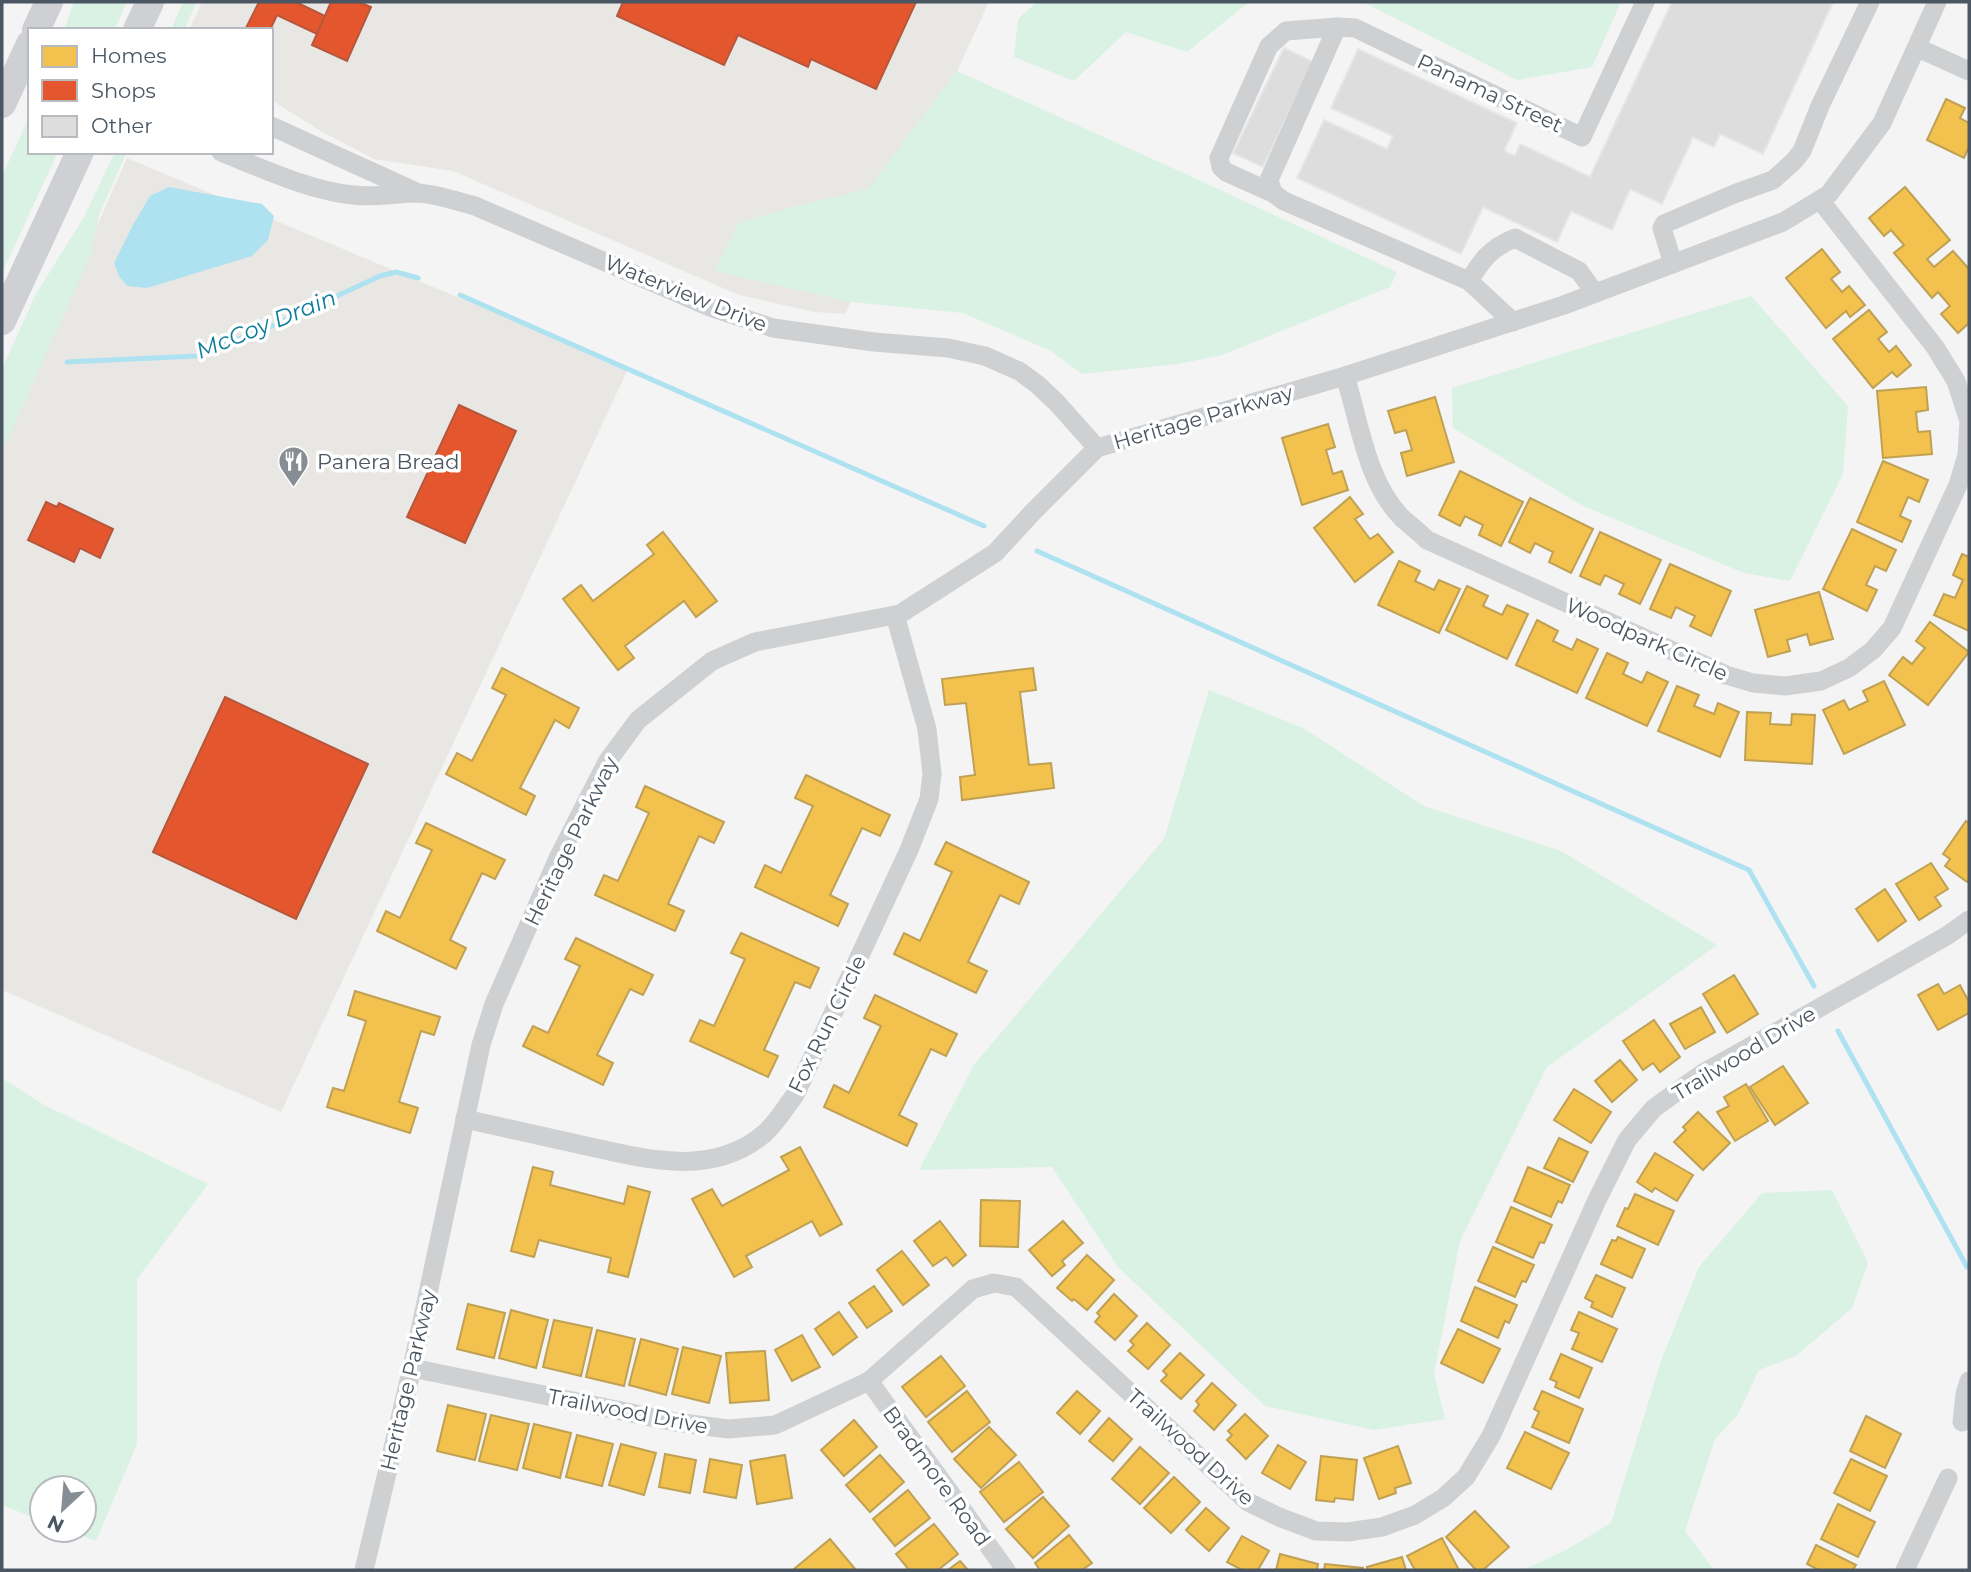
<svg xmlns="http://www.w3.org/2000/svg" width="1971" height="1572" font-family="Montserrat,sans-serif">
<rect width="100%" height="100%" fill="#f4f4f4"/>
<!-- commercial -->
<g fill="#e8e7e3">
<path d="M202,2H989L845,314L815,312L739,295L453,171L374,159L319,130L271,100V30H189Z"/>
<path d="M127,158L628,369L281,1112L2,990V442Z"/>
</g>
<!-- green -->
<g fill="#d9f2e3">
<path d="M74,2H127L114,30H64Z"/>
<path d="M183,2H197L184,30H171Z"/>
<path d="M1037,2H1249L1187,52L1126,32L1074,81L1014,57L1018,19Z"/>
<path d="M1363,2H1621L1592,67L1517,80Z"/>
<path d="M957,71L1177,170L1397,272L1390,287L1222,355L1178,364L1082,374L1051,351L963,313L851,302L714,271L738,223L792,207L868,189Z"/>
<path d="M30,116V152H58L2,273V176Z"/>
<path d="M115,152H127L100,212L91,254L7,441L2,445V369L36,294L84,217Z"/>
<path d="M1751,296L1848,406L1843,474L1790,581L1744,573L1583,506L1453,428L1452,388Z"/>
<path d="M1209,690L1303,728L1424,806L1561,851L1717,945L1547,1067L1460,1241L1434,1374L1445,1419L1374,1430L1265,1406L1118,1267L1052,1167L919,1170L974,1065L1164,839Z"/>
<path d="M2,1078L44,1105L208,1184L137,1279V1444L96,1541L67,1530H84V1488H42V1521L2,1505Z"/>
<path d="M1832,1190L1868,1263L1852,1308L1796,1356L1759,1370L1737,1416L1715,1439L1685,1531L1714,1570H1523L1566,1550L1611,1523L1662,1358L1699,1267L1762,1193Z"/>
</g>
<!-- water -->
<path fill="#aee2f0" d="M169,187L262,204L274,216L268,240L252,256L147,288L127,286L119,276L114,263L134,223L150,196Z"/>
<!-- homes -->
<g fill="#f2c14e" stroke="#c0a154" stroke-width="2">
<path d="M1946,99L1965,108L1960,118L1969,123V147L1964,158L1927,140Z"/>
<path d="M1905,187L1950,240L1927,259L1934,267L1953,251L1969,269V323L1958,333L1941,314L1950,306L1938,292L1932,298L1894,253L1904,245L1891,230L1884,236L1869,218Z"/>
<path d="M1822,249L1840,272L1831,279L1842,292L1849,286L1865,305L1850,317L1846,311L1826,328L1786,278Z"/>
<path d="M1869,310L1887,332L1878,339L1889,352L1896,346L1911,365L1897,377L1892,372L1873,388L1833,339Z"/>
<path d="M1926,387L1928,410L1916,412L1918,432L1930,431L1932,454L1883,458L1877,391Z"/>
<path d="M1435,397L1454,462L1407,476L1401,453L1412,450L1406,430L1395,433L1388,411Z"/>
<path d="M1328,424L1335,447L1326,450L1333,474L1342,471L1348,490L1302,505L1282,438Z"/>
<path d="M1883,461L1928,480L1919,502L1908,497L1900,516L1911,521L1902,542L1857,522Z"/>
<path d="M1460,471L1523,502L1501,546L1479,535L1483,525L1465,516L1460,526L1439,515Z"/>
<path d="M1350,497L1363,514L1355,519L1370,539L1378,534L1393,552L1355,582L1314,528Z"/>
<path d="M1530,498L1593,529L1571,573L1549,562L1553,552L1535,543L1530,553L1509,542Z"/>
<path d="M1852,529L1896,550L1886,571L1875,566L1866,585L1877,590L1867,611L1823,589Z"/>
<path d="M663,532L717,601L696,617L684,601L625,646L634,658L618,670L563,599L581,585L593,601L654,554L647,545Z"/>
<path d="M1600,532L1661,560L1640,604L1619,594L1624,584L1605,575L1600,585L1580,576Z"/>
<path d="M1962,554L1969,557V631L1934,615L1944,594L1955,598L1963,580L1953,575Z"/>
<path d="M1399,561L1420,571L1415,581L1434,590L1439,580L1460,589L1439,633L1378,605Z"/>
<path d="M1670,564L1731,591L1711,636L1690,626L1695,616L1676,607L1671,618L1650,609Z"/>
<path d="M1467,586L1488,596L1483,606L1502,615L1507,605L1528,614L1507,659L1446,630Z"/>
<path d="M1819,592L1833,639L1810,645L1807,634L1787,640L1790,651L1768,657L1755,610Z"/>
<path d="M1537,620L1558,631L1553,641L1572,650L1577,639L1598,649L1577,693L1516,665Z"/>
<path d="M1930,622L1969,652L1928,705L1889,675L1903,657L1912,664L1925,648L1916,641Z"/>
<path d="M1607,653L1628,663L1623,674L1642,683L1647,672L1668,682L1647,726L1586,698Z"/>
<path d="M502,668L579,708L569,728L555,720L520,788L535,796L526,815L446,774L457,753L472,761L506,695L492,688Z"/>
<path d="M1033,668L1036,690L1020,692L1029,765L1051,763L1054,788L962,800L960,777L975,775L966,703L945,705L942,679Z"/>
<path d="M1884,681L1905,725L1844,754L1823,710L1844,700L1849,710L1868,701L1863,691Z"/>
<path d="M1677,686L1699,695L1694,706L1714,714L1718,703L1739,712L1720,757L1658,731Z"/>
<path d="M1747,712L1771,713L1770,724L1791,725L1792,714L1815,715L1812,764L1745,760Z"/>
<path d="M806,775L890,815L880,836L862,828L830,895L848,904L838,926L755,887L765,865L781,873L813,806L795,798Z"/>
<path d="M645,786L724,822L714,843L699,836L668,904L684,911L675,931L595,895L604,875L618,881L649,813L636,807Z"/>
<path d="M1966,821L1969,823V880L1967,882L1945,866L1950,859L1943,854Z"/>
<path d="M426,823L505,860L495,879L482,873L450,940L466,948L456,969L377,931L386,911L400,918L432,850L416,843Z"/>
<path d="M946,842L1029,882L1019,904L1000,895L968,962L987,971L976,993L894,954L904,933L920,941L952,872L935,864Z"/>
<path d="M1931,863L1948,889L1935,897L1941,906L1919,920L1896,884Z"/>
<path d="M1885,889L1906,921L1878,941L1856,909Z"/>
<path d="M741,933L819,968L810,988L795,982L764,1050L778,1056L768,1077L690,1041L700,1020L714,1026L745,959L731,953Z"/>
<path d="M576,938L653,975L643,995L630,989L597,1055L613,1063L603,1085L523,1046L533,1026L548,1033L580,966L565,959Z"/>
<path d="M1734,975L1758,1014L1727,1033L1703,994Z"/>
<path d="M1938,984L1944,994L1960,985L1969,1002V1013L1938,1030L1918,995Z"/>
<path d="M355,991L440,1017L434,1035L421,1031L399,1102L418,1108L410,1133L327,1107L333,1088L344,1091L366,1021L348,1015Z"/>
<path d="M875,995L957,1034L946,1056L931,1049L899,1115L917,1124L907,1146L824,1107L834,1085L849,1093L881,1026L864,1018Z"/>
<path d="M1701,1007L1715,1032L1685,1049L1670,1024Z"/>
<path d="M1654,1020L1680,1057L1660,1072L1653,1063L1643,1070L1623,1041Z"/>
<path d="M1620,1060L1637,1080L1612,1102L1595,1081Z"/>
<path d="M1783,1066L1808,1103L1775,1125L1750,1087Z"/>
<path d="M1746,1084L1768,1121L1735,1141L1717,1112L1729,1106L1724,1097Z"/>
<path d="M1574,1089L1611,1112L1591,1143L1554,1120Z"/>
<path d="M1698,1112L1730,1143L1703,1170L1674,1142L1686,1130L1683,1127Z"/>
<path d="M1559,1138L1588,1152L1573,1182L1544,1168Z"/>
<path d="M800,1147L842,1224L820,1236L812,1221L746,1256L752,1267L734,1277L692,1199L712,1189L722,1206L789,1170L781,1157Z"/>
<path d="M1655,1153L1693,1175L1677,1201L1655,1188L1652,1192L1637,1182Z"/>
<path d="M533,1167L553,1172L550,1185L624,1204L628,1186L650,1192L628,1277L608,1272L611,1258L539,1240L534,1257L511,1251Z"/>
<path d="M1528,1167L1570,1185L1562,1203L1558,1201L1551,1217L1514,1201Z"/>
<path d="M1635,1194L1674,1211L1658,1245L1617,1226L1625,1208L1628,1209Z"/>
<path d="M981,1200L1020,1201L1018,1247L980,1246Z"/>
<path d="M1511,1207L1552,1225L1544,1243L1540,1242L1533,1258L1496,1242Z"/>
<path d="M940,1221L966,1255L953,1266L946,1257L933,1266L914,1241Z"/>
<path d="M1063,1221L1083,1243L1062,1261L1065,1265L1052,1276L1029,1250Z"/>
<path d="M1618,1237L1645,1249L1632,1278L1601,1264L1612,1240L1616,1241Z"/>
<path d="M1493,1247L1534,1265L1526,1282L1522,1281L1515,1297L1478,1281Z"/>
<path d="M902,1251L929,1285L903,1305L877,1270Z"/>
<path d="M1087,1255L1114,1280L1087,1310L1074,1299L1072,1301L1057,1288Z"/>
<path d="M1596,1275L1625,1288L1612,1317L1591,1307L1593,1302L1585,1298Z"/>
<path d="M874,1286L892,1311L867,1328L849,1303Z"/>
<path d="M1475,1287L1517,1305L1509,1323L1505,1321L1498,1338L1461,1321Z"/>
<path d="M1114,1294L1137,1316L1115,1340L1095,1322L1100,1316L1097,1313Z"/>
<path d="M468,1304L505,1313L494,1358L457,1349Z"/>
<path d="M511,1310L548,1320L536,1368L499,1358Z"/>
<path d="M839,1312L857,1337L833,1355L815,1329Z"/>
<path d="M1579,1312L1617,1329L1602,1362L1572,1349L1579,1333L1571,1330Z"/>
<path d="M554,1320L592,1328L581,1376L543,1367Z"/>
<path d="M1147,1323L1170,1345L1148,1369L1128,1351L1134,1345L1130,1341Z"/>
<path d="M1458,1329L1500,1349L1483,1383L1441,1363Z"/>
<path d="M597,1330L635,1339L624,1386L586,1377Z"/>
<path d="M802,1335L820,1367L792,1381L775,1350Z"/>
<path d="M641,1339L678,1349L666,1395L629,1385Z"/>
<path d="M683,1347L721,1356L709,1403L672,1394Z"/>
<path d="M765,1351L769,1400L730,1403L726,1353Z"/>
<path d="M1180,1353L1204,1375L1181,1399L1161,1381L1167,1375L1163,1371Z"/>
<path d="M1561,1354L1592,1368L1579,1398L1555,1387L1557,1382L1550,1379Z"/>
<path d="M941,1356L965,1386L926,1417L902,1387Z"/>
<path d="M1212,1383L1236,1405L1214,1430L1194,1411L1199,1405L1196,1401Z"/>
<path d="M967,1391L990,1422L952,1452L928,1422Z"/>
<path d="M1077,1391L1100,1411L1080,1434L1057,1413Z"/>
<path d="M1542,1391L1583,1409L1569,1443L1532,1427L1539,1412L1534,1409Z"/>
<path d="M448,1405L486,1414L475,1460L437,1451Z"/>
<path d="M1245,1414L1268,1436L1246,1459L1227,1440L1232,1435L1228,1431Z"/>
<path d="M491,1415L529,1424L517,1470L479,1461Z"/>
<path d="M1866,1416L1901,1434L1885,1468L1850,1451Z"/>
<path d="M1109,1418L1132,1439L1113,1461L1089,1441Z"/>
<path d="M854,1420L877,1447L844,1476L821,1450Z"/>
<path d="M534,1424L571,1433L560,1478L523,1468Z"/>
<path d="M989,1427L1016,1455L981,1488L954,1459Z"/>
<path d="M1525,1432L1569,1453L1551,1489L1507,1468Z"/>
<path d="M577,1435L613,1444L602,1486L566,1477Z"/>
<path d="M621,1444L656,1453L644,1495L609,1485Z"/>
<path d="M1278,1445L1306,1462L1290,1489L1262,1473Z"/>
<path d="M1398,1446L1411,1483L1395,1488L1396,1493L1379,1499L1364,1458Z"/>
<path d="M1140,1447L1169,1473L1140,1504L1112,1479Z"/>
<path d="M665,1454L696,1460L690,1493L659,1487Z"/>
<path d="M785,1455L792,1498L757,1504L750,1461Z"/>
<path d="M880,1455L904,1482L870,1512L846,1485Z"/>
<path d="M1321,1456L1357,1460L1353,1500L1335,1498L1334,1502L1316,1500Z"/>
<path d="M710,1459L742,1465L736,1498L704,1492Z"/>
<path d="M1851,1459L1887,1476L1870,1511L1834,1493Z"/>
<path d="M1019,1462L1043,1492L1004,1522L980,1492Z"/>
<path d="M1174,1477L1200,1502L1171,1533L1144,1508Z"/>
<path d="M908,1490L930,1518L895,1546L873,1519Z"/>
<path d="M1043,1497L1069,1526L1033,1558L1006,1529Z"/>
<path d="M1838,1504L1875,1522L1858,1557L1821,1539Z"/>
<path d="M1206,1508L1229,1528L1209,1551L1186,1530Z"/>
<path d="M1475,1511L1509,1547L1483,1570H1476L1446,1537Z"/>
<path d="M934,1524L958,1554L938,1570H909L896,1554Z"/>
<path d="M1069,1535L1092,1563L1082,1570H1040L1035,1563Z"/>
<path d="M1242,1536L1269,1551L1258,1570H1242L1227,1562Z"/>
<path d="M1442,1538L1459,1570H1415L1407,1556Z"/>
<path d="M830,1539L856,1570H795L794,1569Z"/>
<path d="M1816,1545L1856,1565L1853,1570H1819L1807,1564Z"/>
<path d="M1280,1554L1318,1564L1317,1570H1276Z"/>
<path d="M1402,1557L1406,1570H1368L1367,1567Z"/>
<path d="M960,1561L968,1570H948Z"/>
<path d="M1325,1564L1363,1568V1570H1324Z"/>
</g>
<!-- shops -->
<g fill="#e4572e" stroke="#b6573d" stroke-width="2">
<path d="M259,2H296L327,17L319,35L277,15L270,30H245Z"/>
<path d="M331,2H359L371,7L347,61L312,45Z"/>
<path d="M623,2H916L876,89L811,59L808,67L738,35L724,65L617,16Z"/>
<path d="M459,405L516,431L465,543L407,517Z"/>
<path d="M46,502L57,507L59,503L113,529L100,558L80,548L74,562L28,540Z"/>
<path d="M225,697L368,764L296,919L153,852Z"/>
</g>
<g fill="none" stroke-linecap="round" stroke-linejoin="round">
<!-- stream -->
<g stroke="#aee2f0" stroke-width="5">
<path d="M460,295L984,526"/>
<path d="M67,362L196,356L274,325L380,276L396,272L418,278"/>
<path d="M1037,551L1749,870L1814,986"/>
<path d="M1838,1031L1967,1267"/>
</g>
</g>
<!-- building -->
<g fill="#ddddde" stroke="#e5e6e7" stroke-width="2">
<path d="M1672,2H1833L1763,154L1720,134L1714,147L1693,137L1662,204L1630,189L1612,230L1571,211L1557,242L1483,207L1461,254L1297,178L1324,120L1387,149L1393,136L1331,108L1358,49L1517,123L1504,151L1515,156L1520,144L1590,177Z"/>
<path d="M1284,48L1313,62L1263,167L1233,153Z"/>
</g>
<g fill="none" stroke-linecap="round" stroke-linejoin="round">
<!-- minor -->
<g stroke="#ced0d2" stroke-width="19">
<path d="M1918,48L1969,71"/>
<path d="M271,126L414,191"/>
<path d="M221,152C263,169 308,190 353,195C375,198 396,193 417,193C437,194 456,201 475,206L710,307L773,328L874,342L948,348L985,356L1019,371L1038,385L1057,403L1097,448"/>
<path d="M1273,193L1226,172L1221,167L1219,158L1269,46L1286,31L1337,27"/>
<path d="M1673,264L1662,228L1664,224L1734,194L1773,180L1793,162L1802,151L1820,106L1870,2"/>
<path d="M1469,281C1482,260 1490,248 1515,238L1579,271L1595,293"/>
<path d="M1513,322L1469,281L1284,201L1273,193L1269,180L1337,27L1355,28L1582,137L1645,2"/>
<path d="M1345,376C1360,423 1366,481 1402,518C1410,525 1419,532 1427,540L1726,675L1753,683L1785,686L1821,681L1849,668L1873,650L1892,628L1958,485L1967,455L1969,421L1956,381L1935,347L1820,200"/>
<path d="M465,1119C507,1128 549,1138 591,1147C649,1160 714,1177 765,1133C777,1122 785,1108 795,1095L909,850L929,799L932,774L927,729L895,615"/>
<path d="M412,1368L675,1422L728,1429L775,1425L869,1381L973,1289L994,1283L1016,1287L1248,1502L1279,1517L1316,1531L1348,1532L1382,1527L1415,1515L1443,1498L1466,1477L1491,1436L1597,1200L1627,1140L1654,1108L1703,1073L1885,971L1948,935L1969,920"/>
<path d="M869,1381L1006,1570"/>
<path d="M1962,1422L1965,1394L1969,1381"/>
<path d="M364,1570L412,1368L481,1045L494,1004L559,856L607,762L638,720L712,661L755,642L900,614L995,553L1032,513L1097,448L1345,376L1564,305L1783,222L1829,194L1882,123L1937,2"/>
<path d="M1905,1570L1948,1478"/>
</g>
<!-- secondary -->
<g stroke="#ced0d4" stroke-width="28">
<path d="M36,30L49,2"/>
<path d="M137,30L150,2"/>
<path d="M2,104L30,44"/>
<path d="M2,321L80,152"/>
</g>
</g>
<!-- icons -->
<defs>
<symbol id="restaurant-pin" viewBox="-11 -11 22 30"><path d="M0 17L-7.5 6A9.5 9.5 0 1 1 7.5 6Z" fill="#868d94" stroke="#fff"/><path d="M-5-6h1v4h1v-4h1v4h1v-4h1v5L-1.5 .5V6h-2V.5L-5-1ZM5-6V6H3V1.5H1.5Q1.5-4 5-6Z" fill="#fff"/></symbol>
</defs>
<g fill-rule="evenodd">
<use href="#restaurant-pin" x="276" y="444" width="35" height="47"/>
</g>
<g text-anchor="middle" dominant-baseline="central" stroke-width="7" stroke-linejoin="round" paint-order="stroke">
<!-- street labels -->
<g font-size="21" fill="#4a5661" stroke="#fff">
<text transform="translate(1490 93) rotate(25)">Panama Street</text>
<text transform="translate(686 293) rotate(22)">Waterview Drive</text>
<text transform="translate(1203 417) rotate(-16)">Heritage Parkway</text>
<text transform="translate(1647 639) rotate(24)">Woodpark Circle</text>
<text transform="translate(571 841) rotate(-64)">Heritage Parkway</text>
<text transform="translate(827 1024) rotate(-64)">Fox Run Circle</text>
<text transform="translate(1744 1053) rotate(-31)">Trailwood Drive</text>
<text transform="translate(408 1380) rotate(-77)">Heritage Parkway</text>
<text transform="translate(628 1411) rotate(11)">Trailwood Drive</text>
<text transform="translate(1191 1447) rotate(42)">Trailwood Drive</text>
<text transform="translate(937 1476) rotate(54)">Bradmore Road</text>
</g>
<!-- poi labels -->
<g font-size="21" fill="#4a5661" stroke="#fff" text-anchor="start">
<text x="317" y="461">Panera Bread</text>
</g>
<!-- water labels -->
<g font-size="23" font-style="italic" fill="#0c7c9b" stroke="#fff">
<text transform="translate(266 324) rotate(-22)">McCoy Drain</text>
</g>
</g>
<!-- border -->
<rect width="1971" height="1572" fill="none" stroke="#4a5661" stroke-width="7"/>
<!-- legend -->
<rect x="28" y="28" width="245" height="126" fill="#ffffff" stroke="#b7bbc0" stroke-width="2"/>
<rect x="42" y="46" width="35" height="21" fill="#f2c14e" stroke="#b7bbc0" stroke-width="2"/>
<text x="91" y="63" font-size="21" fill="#4a5661">Homes</text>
<rect x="42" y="80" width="35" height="21" fill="#e4572e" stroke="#b7bbc0" stroke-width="2"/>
<text x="91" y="98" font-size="21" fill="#4a5661">Shops</text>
<rect x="42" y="116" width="35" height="21" fill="#ddddde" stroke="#b7bbc0" stroke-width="2"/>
<text x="91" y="133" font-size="21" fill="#4a5661">Other</text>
<!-- north arrow -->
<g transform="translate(63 1509) rotate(206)"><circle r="33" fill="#ffffff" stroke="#b7bbc0" stroke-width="2"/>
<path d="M0-5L12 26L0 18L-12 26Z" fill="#868d94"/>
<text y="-10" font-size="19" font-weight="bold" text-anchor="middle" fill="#4a5661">N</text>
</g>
</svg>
